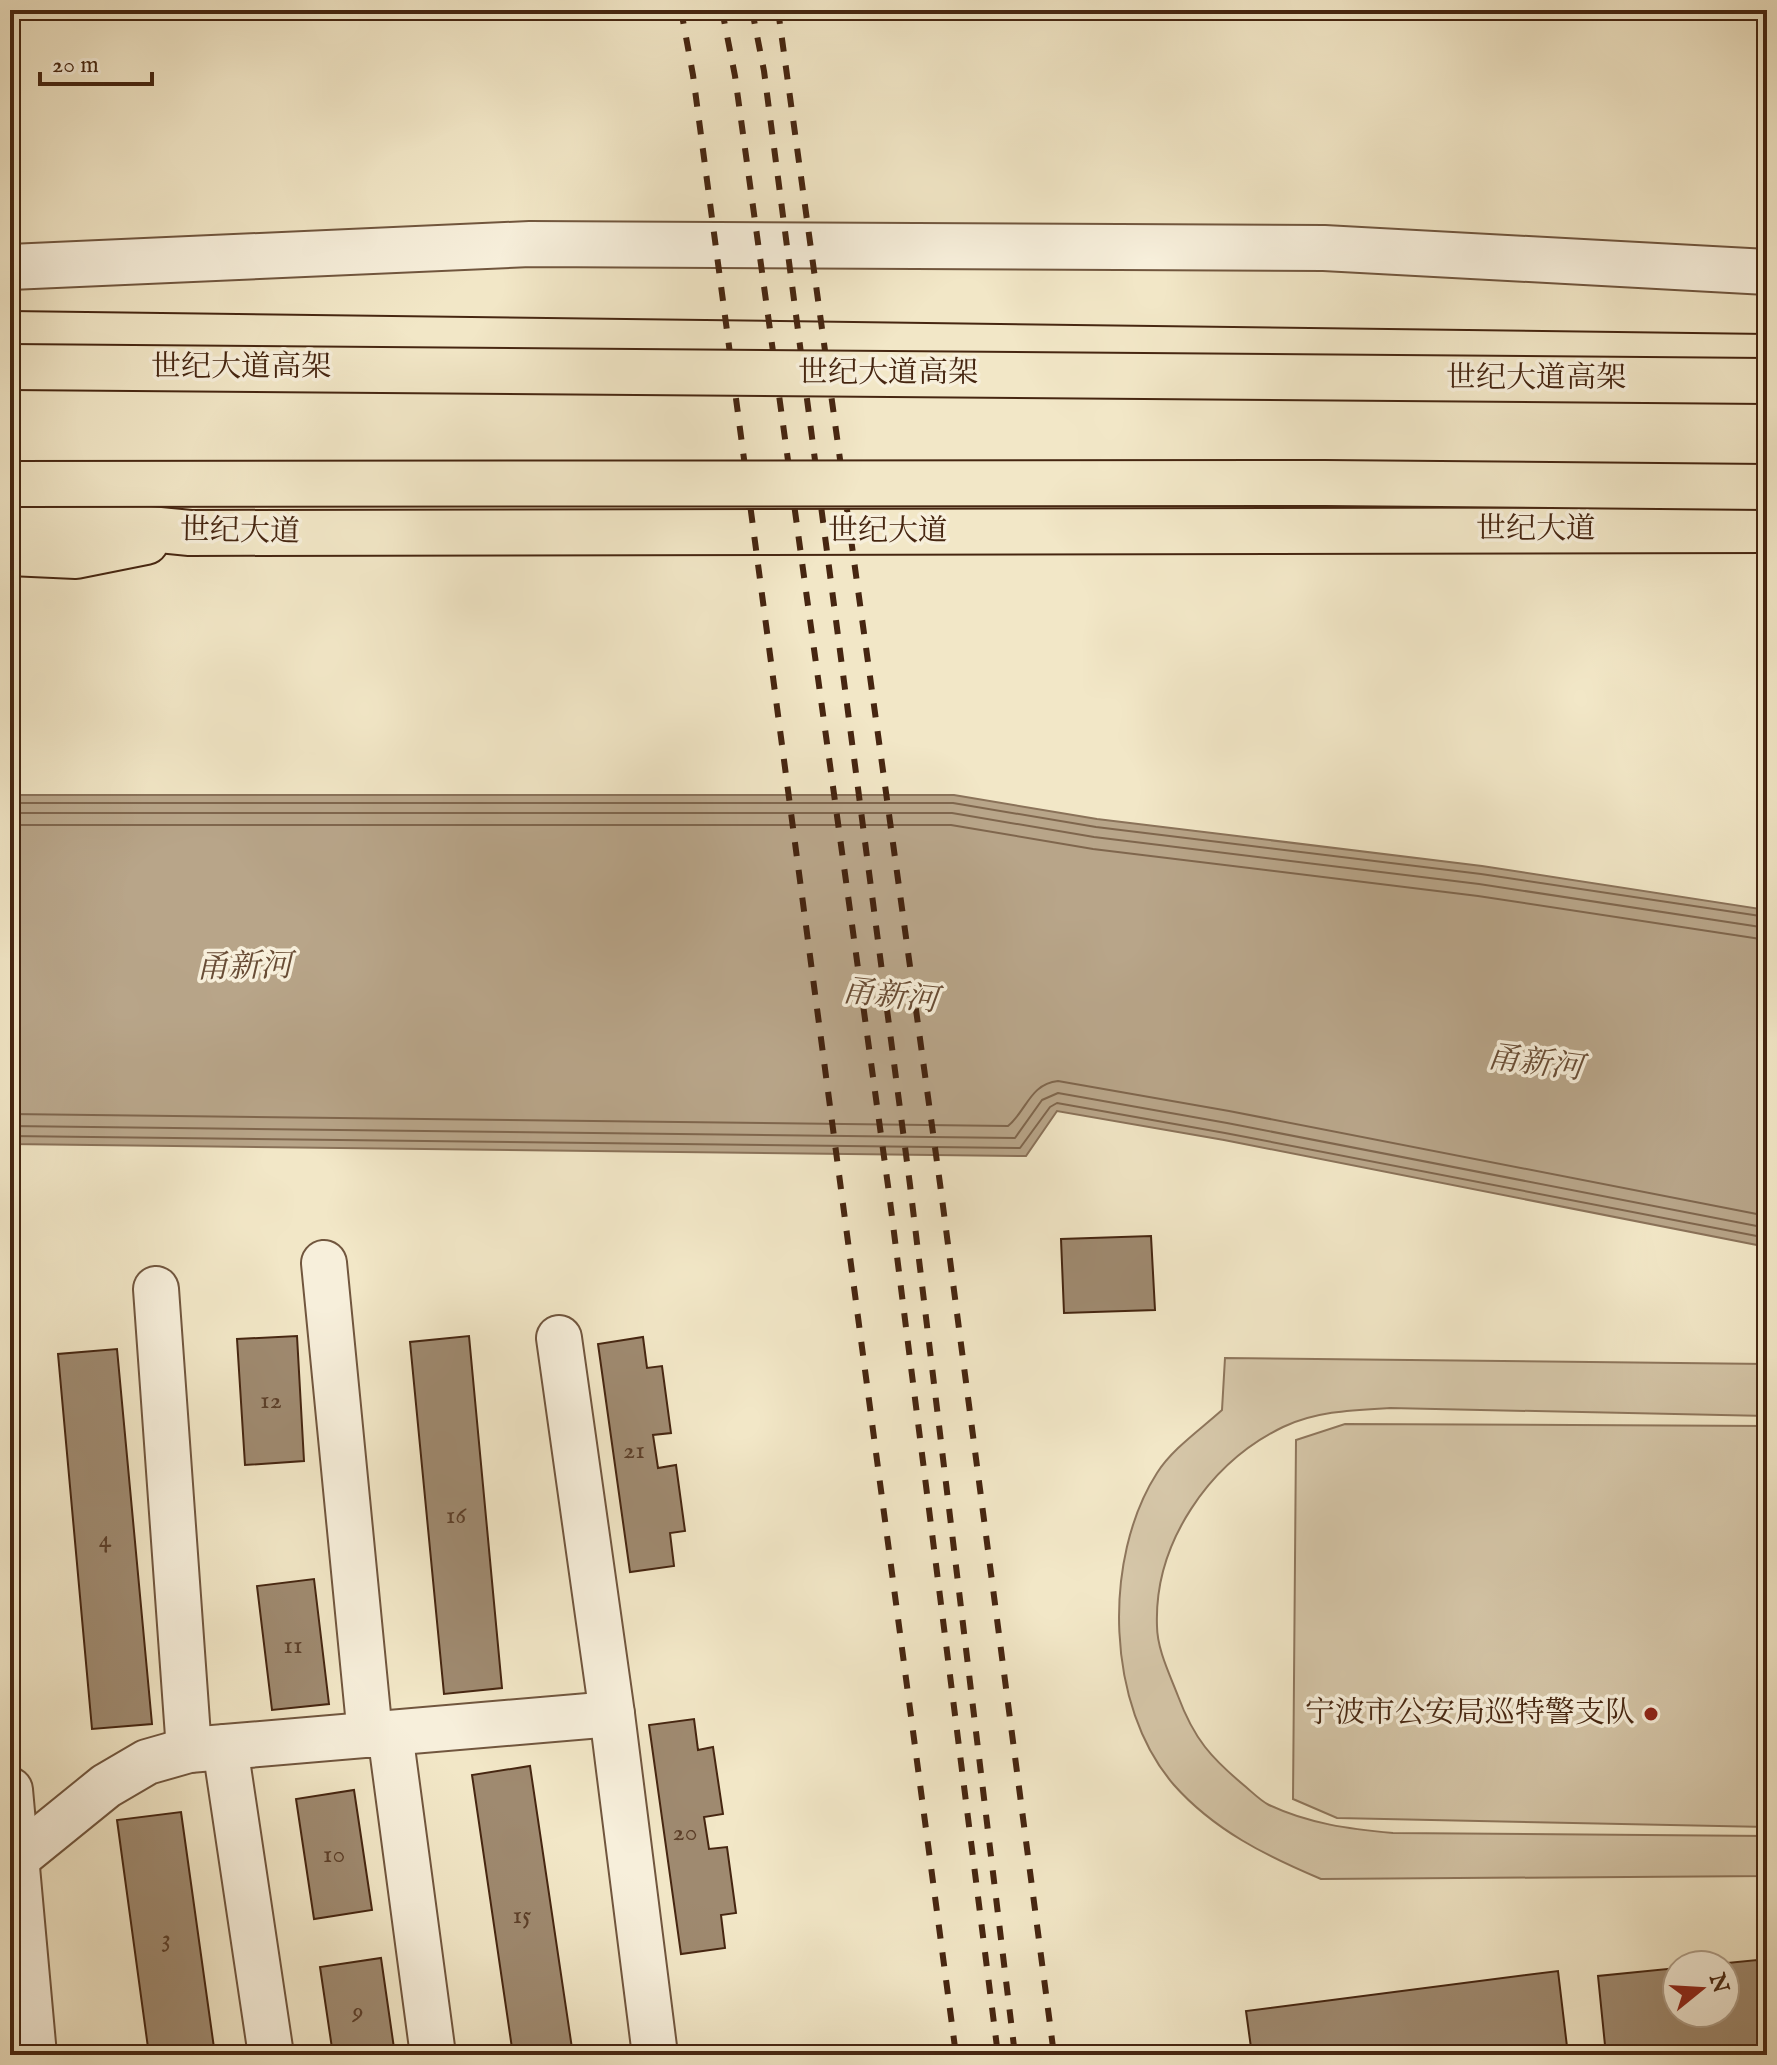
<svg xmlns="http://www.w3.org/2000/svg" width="1777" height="2065" font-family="'IM FELL English','Noto Serif SC',serif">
<rect width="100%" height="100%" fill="#f2e7c7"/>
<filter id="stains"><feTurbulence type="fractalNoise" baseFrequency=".0025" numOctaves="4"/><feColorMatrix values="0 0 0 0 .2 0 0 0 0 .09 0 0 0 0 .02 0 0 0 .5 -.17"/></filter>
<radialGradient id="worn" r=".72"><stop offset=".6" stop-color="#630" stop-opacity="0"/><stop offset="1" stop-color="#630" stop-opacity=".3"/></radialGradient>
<!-- green -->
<g fill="#d5c6a8" stroke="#8e765c" stroke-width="2">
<path d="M1225,1358L1767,1364V1416L1390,1408C1354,1410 1316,1411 1283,1427C1209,1463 1154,1543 1157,1626C1157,1649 1170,1675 1178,1696C1194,1739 1211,1758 1246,1787C1253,1793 1261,1801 1269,1805C1309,1824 1350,1829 1393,1833L1767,1836V1876L1321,1879C1266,1856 1214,1830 1174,1785C1106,1707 1102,1559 1157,1473C1172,1449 1201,1429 1222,1410Z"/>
<path d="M1345,1424L1767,1426V1827L1337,1818L1293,1799L1296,1440Z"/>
</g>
<!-- water -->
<path fill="#b8a589" stroke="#8a7259" stroke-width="2" d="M10,795H954L1097,819L1482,866L1767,910V1247L1224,1140L1057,1111L1026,1156L10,1144Z"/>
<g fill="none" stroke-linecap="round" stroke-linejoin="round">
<!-- shore -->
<g stroke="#7f664d" stroke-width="2">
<path d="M10,803H953L1096,827L1481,874L1767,917"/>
<path d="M10,813H952L1094,837L1479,884L1767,928"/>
<path d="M10,825H951L1093,849L1478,896L1767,940"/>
<path d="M10,1114L1008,1126C1027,1110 1030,1084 1058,1081L1229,1111L1767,1216"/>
<path d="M10,1126L1015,1138L1042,1100L1058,1093L1227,1123L1767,1228"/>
<path d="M10,1136L1020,1148L1050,1107L1057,1103L1225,1133L1767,1238"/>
</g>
</g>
<!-- building -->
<g fill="#9f8a70" stroke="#462611" stroke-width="2">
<path d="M1151,1236L1155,1310L1064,1313L1061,1239Z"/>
<path d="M297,1336L304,1461L245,1465L237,1339Z"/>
<path d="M469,1336L502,1688L444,1694L410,1342Z"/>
<path d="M643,1337L647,1368L662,1366L671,1433L653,1435L658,1468L676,1465L685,1531L670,1533L674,1566L630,1572L598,1344Z"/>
<path d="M117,1349L152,1724L92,1729L58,1354Z"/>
<path d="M314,1579L329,1704L272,1710L257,1586Z"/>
<path d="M694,1719L698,1750L713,1747L723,1814L704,1817L709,1849L727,1847L736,1913L721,1915L725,1948L681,1954L649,1725Z"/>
<path d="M530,1766L573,2055H513L472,1775Z"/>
<path d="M354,1790L372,1910L314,1919L296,1799Z"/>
<path d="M181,1812L215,2055H149L117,1820Z"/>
<path d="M381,1958L395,2055H333L320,1967Z"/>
<path d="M1757,1960L1767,2055H1606L1598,1976L1677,1968V2013H1725V1965H1707Z"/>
<path d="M1558,1971L1568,2055H1252L1246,2011Z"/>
</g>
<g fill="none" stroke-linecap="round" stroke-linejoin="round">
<defs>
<g id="minor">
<path d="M10,267L530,244L1324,248L1767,272"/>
<path d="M324,1263L370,1735"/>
<path d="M156,1289L189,1750"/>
<path d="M559,1338L612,1714L655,2055"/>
<path d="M390,1733L433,2055"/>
<path d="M225,1747L271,2055"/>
<path d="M10,1790L34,2055"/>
<path d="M16,1859L106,1786L147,1762L189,1750L612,1714"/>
</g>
<g id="major">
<path d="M10,334L1767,357"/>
<path d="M10,515L190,533L1767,530"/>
<path d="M10,553L76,556L146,542"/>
</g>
</defs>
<!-- minor casing -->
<use href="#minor" stroke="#71563e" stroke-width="48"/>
<!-- major casing -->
<use href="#major" stroke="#462611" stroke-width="48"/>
<!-- minor -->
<use href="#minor" stroke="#f7efdb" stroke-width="44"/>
<!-- major -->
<use href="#major" stroke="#f2e7c7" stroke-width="44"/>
<!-- rail -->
<g stroke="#462611" stroke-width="6" stroke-dasharray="14 14" stroke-linecap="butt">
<path d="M681,10L693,75L956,2055"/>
<path d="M722,10L735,76L889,1193L998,2055"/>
<path d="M752,10L764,71L910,1185L1015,2055"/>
<path d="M778,10L941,1191L1054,2055"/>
</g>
<defs>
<g id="highway-bridge">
<path d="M10,367L1767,381"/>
<path d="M10,484L1325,483L1767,487"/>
</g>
</defs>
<!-- highway-bridge casing -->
<use href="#highway-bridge" stroke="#462611" stroke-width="48" stroke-linecap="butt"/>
<!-- highway-bridge -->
<use href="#highway-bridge" stroke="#f2e7c7" stroke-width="44"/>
</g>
<!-- markers -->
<circle fill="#8f2418" stroke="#f7efdb" stroke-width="3" cx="1651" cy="1714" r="8"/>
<g text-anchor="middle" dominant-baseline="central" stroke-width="7" stroke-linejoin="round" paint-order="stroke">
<!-- number labels -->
<g font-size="26" fill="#5c3f29">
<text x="271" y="1400">12</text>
<text x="634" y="1450">21</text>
<text x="456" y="1515">16</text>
<text x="105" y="1539">4</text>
<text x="293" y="1645">11</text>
<text x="685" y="1832">20</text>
<text x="334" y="1854">10</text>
<text x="522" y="1915">15</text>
<text x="166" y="1938">3</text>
<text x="358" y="2011">9</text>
</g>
<!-- street labels -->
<g font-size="30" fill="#462611" stroke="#f7efdb">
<text x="241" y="368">世纪大道高架</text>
<text x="888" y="374">世纪大道高架</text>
<text x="1536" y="379">世纪大道高架</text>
<text x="1536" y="530">世纪大道</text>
<text transform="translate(240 532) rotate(1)">世纪大道</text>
<text x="888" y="532">世纪大道</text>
</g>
<!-- poi labels -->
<g font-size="30" fill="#462611" stroke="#f7efdb" text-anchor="end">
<text x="1635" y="1714">宁波市公安局巡特警支队</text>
</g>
<!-- water labels -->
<g font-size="32" font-style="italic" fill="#684c35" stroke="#f7efdb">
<text transform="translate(244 968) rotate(-1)">甬新河</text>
<text transform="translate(890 997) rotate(6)">甬新河</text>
<text transform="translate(1535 1064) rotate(7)">甬新河</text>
</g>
</g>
<!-- margin -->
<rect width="1777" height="2065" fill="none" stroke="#f2e7c7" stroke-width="40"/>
<rect x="12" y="12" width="1753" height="2041" fill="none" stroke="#462611" stroke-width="4"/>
<rect x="20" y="20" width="1737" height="2025" fill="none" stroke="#462611" stroke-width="2"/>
<!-- north arrow -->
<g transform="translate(1701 1989) rotate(72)"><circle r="38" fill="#f7efdb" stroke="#b09f8a" stroke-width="2"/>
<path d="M0-6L14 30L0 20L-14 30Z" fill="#8f2418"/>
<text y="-12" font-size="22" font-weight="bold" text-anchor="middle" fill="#462611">N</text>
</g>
<!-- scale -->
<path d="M40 72v12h112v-12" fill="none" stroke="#462611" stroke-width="4"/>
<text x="52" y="72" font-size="24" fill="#462611" stroke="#f7efdb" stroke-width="6" paint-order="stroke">20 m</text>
<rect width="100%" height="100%" filter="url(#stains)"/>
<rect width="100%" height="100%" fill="url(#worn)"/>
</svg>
